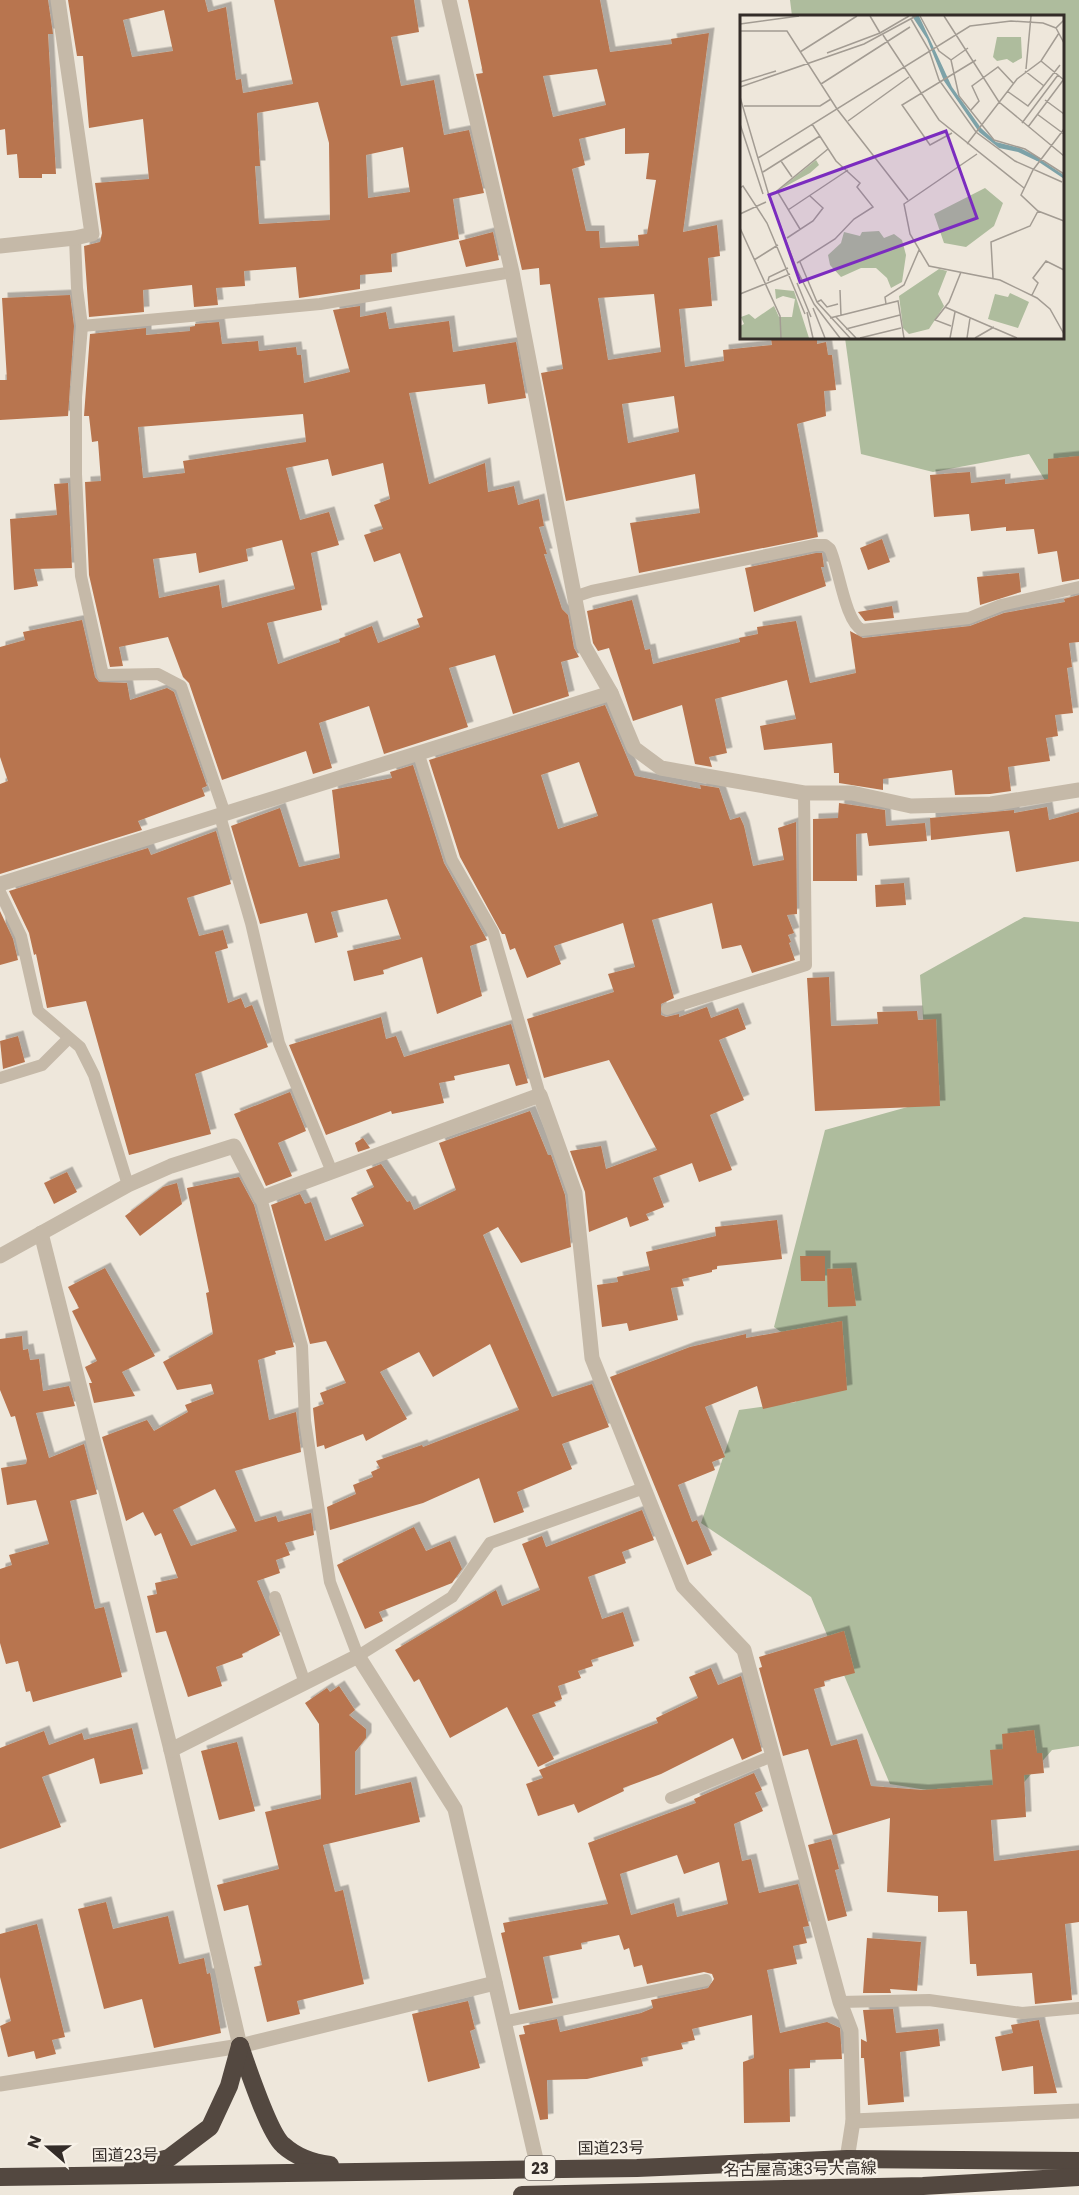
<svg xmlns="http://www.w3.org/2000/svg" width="1079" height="2195" font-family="Poppins,'Noto Sans JP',sans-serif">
<defs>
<filter id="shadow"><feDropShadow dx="5.5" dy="-5.5" stdDeviation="0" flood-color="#0004"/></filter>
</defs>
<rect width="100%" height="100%" fill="#eee7db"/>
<!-- green -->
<g fill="#aebc9d">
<path d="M790,0H1079V484L1049,487L1029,454L933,472L861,454L845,338H1062V16H792Z"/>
<path d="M1024,917L1079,922V1746L1052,1750L1006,1803L890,1784L811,1597L701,1523L739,1410L796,1402L813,1354L774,1327L825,1130L929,1101L920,975Z"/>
</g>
<!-- building -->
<g fill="#b8754f" fill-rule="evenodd" filter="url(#shadow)">
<path d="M0,0H48L53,34H48L56,174H42V178H19L17,154L7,155L5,129L0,130Z"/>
<path d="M68,0H205L208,12L226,7L236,80L241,79L243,93L293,84L274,0H414L419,32L391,37L401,86L434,80L444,135L469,130L484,193L453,199L459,239L391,254L392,272L360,275V289L299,298L296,267L244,271L245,286L216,288L218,305L194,307L192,285L143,290L144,312L89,317L84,246L100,242L102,233L95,183L149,179L143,119L89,128L83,56H77ZM164,10L173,51L132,57L123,20ZM318,102L329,143L330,220L259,224L255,166H260L257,113ZM403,147L410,192L368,198L366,155Z"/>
<path d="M468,0H600L610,52L672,44L671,39L709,33L683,232L717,225L720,256L708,258L712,306L679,309L685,367L724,361L723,350L772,345L771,338H817V344L826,342L828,355H832L836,390L824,391L826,416L797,424L818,537L639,573L630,523L700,513L695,474L566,501L541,373L563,369L550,284L540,285L539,268L522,270L476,74L483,73ZM597,69L606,105L553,117L543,76ZM625,128V154L649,153L646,179L656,180L647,234L638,235L639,246L600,248L599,231H586L572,169L585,165L579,139ZM654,294L661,352L608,360L598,298ZM674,396L679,432L628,443L622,404Z"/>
<path d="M493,232L499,260L466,267L459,241Z"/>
<path d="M70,295L74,326L68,416L0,420V380H7L2,298Z"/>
<path d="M360,306V317L386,312L389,329L449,321L453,352L516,342L526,398L488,404L485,384L409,393L429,484L485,463L488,492L514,486L518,505L539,499L544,526L539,527L547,554H544L562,609L568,615L574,648L579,657L561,662L569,696L513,714L495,655L449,668L468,727L384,754L369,706L319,723L332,768L313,774L306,751L222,780L189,683L183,677L168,637L119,647L123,666L110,667L89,575L85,482L101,481L98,441L92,442L89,416H84L90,334L146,328V335L190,331V327L195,326V324L219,322L222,344L258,341L259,351L296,347L297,355H301L304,383L350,372L333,310ZM303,414L306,442L183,461L185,473L143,478L138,427ZM328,459L332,476L383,463L390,499L374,505L383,529L364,535L374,562L400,553L423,617L417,619L420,627L378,643L372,626L339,639L340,642L278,664L267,623L322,610L311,553L339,545L329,512L300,520L286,468ZM282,540L295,589L222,608L219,585L159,598L153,559L196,553L199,573L248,561L246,549Z"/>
<path d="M1079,456V579L1062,582L1057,551L1038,554L1034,529L1006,531V527L971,531L969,514L934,517L930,475L970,472L971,483L1005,479V484L1048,479V459Z"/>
<path d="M68,483L72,568L34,569L38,586L14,590L10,519L57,515L54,484Z"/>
<path d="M882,539L890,562L868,570L860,548Z"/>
<path d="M816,553H822L824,567H821L826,586L754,612L745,568Z"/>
<path d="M1019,573L1021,592L980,605L977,577Z"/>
<path d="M1079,595V642L1069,643L1072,667L1067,668L1073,713L1055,715L1058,736L1046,738L1050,761L1008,767L1011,791L990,794L955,795L952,770L883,779V790L839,783V773H834L832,743L764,750L760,726L796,719L787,680L715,699L727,753L709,757L712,767L695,764L682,705L633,721L609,648L598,651L593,643L587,611L632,600L645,650L650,649L653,664L740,642L739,638L758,634L757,627L796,621L810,683L856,673L850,631L863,638L970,626L1004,613L1065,602L1064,599Z"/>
<path d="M892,606L894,618L865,621L858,612Z"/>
<path d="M82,620L95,677L99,682L127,683L130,700L167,688L174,692L207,786L202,788L205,796L138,821L142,830L0,874V784L8,781L0,757V647L25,640L23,632Z"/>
<path d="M605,705L635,776L701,789L700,785L719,788L730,820L740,817L744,826L753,866L784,860L778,828L796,822L797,914L787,915L794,933L788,935L791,942L789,943L795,960L752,973L741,945L722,949L712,903L652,920L674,998L661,1004V1015L666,1017L679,1014V1017L707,1007L711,1018L738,1008L746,1029L719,1040L744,1100L710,1115L732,1170L699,1182L692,1163L653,1178L664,1207L646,1214L649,1220L630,1227L627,1217L589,1232L585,1192L570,1151L601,1146L606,1169L657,1150L609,1060L544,1078L527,1019L614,992L608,974L635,967L623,923L554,946L561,964L527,978L515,948L510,950L505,934H502L460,857L429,760ZM579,762L598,816L558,829L541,775Z"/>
<path d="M413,765L444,863L487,940L470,946L482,996L437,1014L422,957L383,970L384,974L354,981L347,951L401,939L387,899L331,912L338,937L315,943L307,913L260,924L231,826L280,808L299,867L340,858L332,790L392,778L390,772Z"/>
<path d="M839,803L885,810L886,826L925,823L927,841L869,846L867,833L856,834L857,881H813V819L838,818Z"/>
<path d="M1047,807L1049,820L1079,812V861L1016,872L1009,831L931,840L930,818L1014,810V813Z"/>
<path d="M216,831L231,884L187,898L199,936L223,930L228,948L215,952L228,1003L241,998L245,1008L252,1005L268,1047L195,1074L211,1134L129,1155L86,1001L47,1008L36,954L34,955L29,933L9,891L148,848L151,855Z"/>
<path d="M904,883L906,905L876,907L875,885Z"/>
<path d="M0,911L13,939L18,960L0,965Z"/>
<path d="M829,977L831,1026L878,1024L877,1012L917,1011L918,1020L936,1019L940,1106L815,1111L807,978Z"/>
<path d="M381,1017L386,1039L396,1036L404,1057L511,1024L528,1083L516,1086L509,1064L454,1076L455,1080L439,1083L444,1103L392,1114L391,1111L326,1135L289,1045Z"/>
<path d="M18,1036L25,1062L3,1069L0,1041Z"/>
<path d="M290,1092L306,1131L278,1143L292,1176L266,1186L234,1114Z"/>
<path d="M530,1111L548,1155H551L565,1195L571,1247L521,1263L498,1227L483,1235L552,1397L592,1384L609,1427L562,1444L572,1469L517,1492L524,1512L494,1523L479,1478L423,1503L330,1530L327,1507L356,1494L353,1485L373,1477L371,1472L380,1468L376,1461L422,1445L423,1447L519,1410L490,1344L433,1377L419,1352L380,1372L407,1419L366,1441L363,1434L325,1449L324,1445L317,1447L313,1408L324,1404L320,1393L346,1383L326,1341L310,1344L271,1205L300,1194L305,1204L311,1202L325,1241L364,1226L351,1198L374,1187L366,1170L381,1164L407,1202L410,1201L414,1210L456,1190L439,1143Z"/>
<path d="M363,1138L370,1148L358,1152L355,1143Z"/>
<path d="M67,1172L77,1192L54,1204L44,1183Z"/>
<path d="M239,1177L254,1205L294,1347L275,1351L276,1354L258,1360L269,1420L296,1412L301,1452L235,1471L255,1522L276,1516L278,1522L311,1513L314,1535L285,1543L290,1555L276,1560L280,1573L257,1581L280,1635L242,1654L243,1657L216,1667L222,1686L188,1697L166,1631L156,1633L147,1596L157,1594L155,1583L178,1578L161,1533L155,1536L143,1512L126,1521L102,1437L147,1420L154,1431L188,1412L185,1405L214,1394L211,1384L177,1390L163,1362L213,1334L206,1293L209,1292L187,1188ZM215,1489L237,1531L191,1546L173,1510Z"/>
<path d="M177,1183L182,1204L140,1236L125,1216L163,1187Z"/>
<path d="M777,1220L782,1259L717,1266V1269L712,1270V1272L682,1279L684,1286L671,1288L678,1320L629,1331L627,1323L602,1327L597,1285L618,1282L617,1277L650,1270L646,1252L716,1236L715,1227Z"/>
<path d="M800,1256H825V1281H801Z"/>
<path d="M105,1268L155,1356L122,1372L135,1396L94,1403L89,1383H92L85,1367L97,1361L72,1311L79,1308L68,1287Z"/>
<path d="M851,1268L856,1306L828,1307L827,1269Z"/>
<path d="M842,1321L847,1390L763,1409L757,1386L705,1407L725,1457L712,1462L715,1470L678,1485L692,1522L697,1520L712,1555L687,1565L610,1377L690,1347L746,1334V1338Z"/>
<path d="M22,1336L23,1350L28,1349L30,1360L39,1359L43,1391L69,1386L75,1406L36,1413L49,1458L84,1444L97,1494L70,1501L95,1609L104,1607L122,1677L33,1702L30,1691L26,1692L18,1661L6,1664L0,1643V1569L12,1565L9,1555L49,1544L36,1500L7,1505L1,1468L26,1464L27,1460L15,1416L11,1417L0,1390V1339Z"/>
<path d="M642,1510L654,1540L622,1552L626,1563L588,1577L602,1619L623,1612L634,1646L591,1660L593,1666L578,1671L581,1678L558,1686L562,1699L554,1702L556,1706L532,1715L554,1759L538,1767L507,1707L450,1738L419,1679L414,1682L395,1650L496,1590L502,1606L540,1590L522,1544L542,1536L546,1547Z"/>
<path d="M414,1527L426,1551L450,1541L462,1569L452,1583L379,1612L383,1621L365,1629L337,1565Z"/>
<path d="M844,1631L855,1673L824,1681L825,1686L814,1689L831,1746L857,1739L871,1786L923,1790L993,1785L990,1750L1003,1749L1002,1734L1034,1730L1037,1753H1042L1044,1773L1024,1775L1026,1817L991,1820L994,1861L1079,1850V1922L1065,1924L1072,2000L1035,2004L1032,1973L977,1976L976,1964H970L967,1911L938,1912V1896L887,1892L890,1818L833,1835L808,1749L783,1756L759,1668L762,1667L759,1657Z"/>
<path d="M711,1668L718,1685L741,1676L762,1751L742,1760L733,1738L661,1774L623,1788L624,1791L578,1813L574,1804L538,1816L526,1784L543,1778L539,1770L658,1723L656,1718L698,1698L689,1677Z"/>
<path d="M339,1686L355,1710L349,1715L366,1729V1738L355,1752V1795L411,1782L420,1822L323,1845L335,1892L343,1890L364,1984L297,2001L300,2014L267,2022L254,1967L262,1965L248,1905L224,1911L217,1885L279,1869L265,1812L321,1799L319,1724L305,1703L327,1688L330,1692Z"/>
<path d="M132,1728L143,1774L100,1784L94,1758L42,1777L61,1827L0,1849V1748L44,1731L49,1745L82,1733L84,1740Z"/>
<path d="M237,1742L255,1811L219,1820L201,1751Z"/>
<path d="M754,1773L762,1790L755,1793L763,1811L734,1824L742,1861L751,1859L759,1893L798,1884L809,1926L803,1927L807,1943L793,1946L797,1964L767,1970L780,2033L827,2022L840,2028L842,2059L810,2060V2068L789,2069L790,2122L744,2123L743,2062L754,2058L752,2015L692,2029L695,2040L681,2043L683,2049L641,2058L643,2066L587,2079L547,2080L548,2119L540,2120L519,2035L525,2034L523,2026L557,2019L560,2032L641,2013L653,2008L651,2000L708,1988L714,1979L712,1974L704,1972L647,1984L642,1965L634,1967L629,1948L624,1950L619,1935L581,1943L582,1949L543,1957L553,2003L519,2010L501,1933L505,1932L503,1923L608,1904L588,1843L696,1803L694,1799ZM677,1855L684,1874L719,1862L728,1904L677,1917L674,1903L631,1915L620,1874Z"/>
<path d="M831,1839L839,1869L835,1870L847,1916L828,1921L808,1845Z"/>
<path d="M106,1902L113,1929L168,1916L179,1964L204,1958L207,1974L210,1973L221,2033L154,2048L142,1999L104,2009L78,1909Z"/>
<path d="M37,1924L65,2037L52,2040L56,2054L36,2059L34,2051L8,2057L0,2026L11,2021L0,1977V1934Z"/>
<path d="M867,1938L921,1942L917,1991L890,1989L891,1993H863Z"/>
<path d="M468,2001L475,2029L470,2031L480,2068L428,2082L412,2014Z"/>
<path d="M893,2009L896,2033L938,2029L940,2046L900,2052L904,2102L868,2105L864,2058H861V2039L867,2042L863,2010Z"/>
<path d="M1039,2020L1041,2030L1057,2093L1034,2094L1033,2066L1002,2071L995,2037L1013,2033L1011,2025Z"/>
</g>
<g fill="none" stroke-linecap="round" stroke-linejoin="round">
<!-- lane -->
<g stroke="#c5b9a8" stroke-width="12">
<path d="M75,238L77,288L82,326L76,397V474L81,576L103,675L158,674L181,686L225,814"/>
<path d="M82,326L320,304L512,272"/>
<path d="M574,597L592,591L815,545H825L830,549C839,568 845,622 862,630L969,618L1001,605L1079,587"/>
<path d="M419,755L452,860L493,932L540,1095"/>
<path d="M220,816L251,923L279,1043L332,1172"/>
<path d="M0,892L21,936L38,1011L80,1047L94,1075L128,1185"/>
<path d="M667,1009L806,965L804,793"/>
<path d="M0,1078L42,1065L68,1039"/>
<path d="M261,1198L302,1346L305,1421L330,1582L358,1656L452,1597L490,1543L644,1488"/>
<path d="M275,1597L305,1683"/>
<path d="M671,1798L772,1756"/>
<path d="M840,2002L929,2000L1022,2013L1079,2008"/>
<path d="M503,2022L706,1980"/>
</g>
<!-- street -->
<g stroke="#c5b9a8" stroke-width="15">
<path d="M449,0L512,272L584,646L611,693L634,748L661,768L804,793H852L911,806L991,804L1079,790"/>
<path d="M0,246L75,238L92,234L58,0"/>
<path d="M0,884L611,693"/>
<path d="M41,1233L171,1750L240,2046"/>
<path d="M0,1256L128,1185L171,1166L234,1146L261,1198L540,1095L575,1193L592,1358L683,1586L744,1650L840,2002L851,2031L853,2121L847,2159"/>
<path d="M171,1750L358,1656L455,1809L538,2168"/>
<path d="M0,2084L240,2046L495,1983"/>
<path d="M853,2121L1079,2111"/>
</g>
<!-- highway -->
<g stroke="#534840" stroke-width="18">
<path d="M240,2046C247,2066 269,2133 283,2145C295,2156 313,2163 330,2165"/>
<path d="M133,2167L169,2158L210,2127L229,2086L240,2046"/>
<path d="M0,2177L637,2168L847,2159L1079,2161"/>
<path d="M522,2195L923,2186L1079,2177"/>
</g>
</g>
<g text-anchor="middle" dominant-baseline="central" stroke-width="4.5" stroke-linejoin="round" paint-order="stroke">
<!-- shield labels -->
<rect fill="#f7f1e7" stroke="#6e6761" stroke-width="1.5" x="525" y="2156" width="30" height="24" rx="4.5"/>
<g font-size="15" font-weight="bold" fill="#332c28">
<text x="540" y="2168">23</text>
</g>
<!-- street labels -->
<g font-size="16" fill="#332c28" stroke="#f7f1e7">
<text transform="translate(611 2148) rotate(-1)">国道23号</text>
<text transform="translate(125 2155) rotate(-1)">国道23号</text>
<text transform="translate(800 2169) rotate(-1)">名古屋高速3号大高線</text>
</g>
</g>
<!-- overview -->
<g transform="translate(740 15)">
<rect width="324" height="324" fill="#eee7db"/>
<path d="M257,22H281L282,43L273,48L267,44L257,46L253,42ZM76,145L79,150L70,158L39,175ZM245,173L263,188L254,211L226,232L204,228L194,199ZM139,216L144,223L154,219L162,225L166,240L162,267L151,273L147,263L136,253H121L101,262L90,250L88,240L101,228L104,217L120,221L122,217ZM199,254L207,256L198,279L204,291L189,314L169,319L163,313L159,281ZM35,274L54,276L69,323H0V311L4,309L1,302L9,299L15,304L34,291L39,302H52L55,284L43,281L36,284ZM270,278L289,287L278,313L248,304L255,279L268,282Z" fill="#aebc9d"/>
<path d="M172,1H179L212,72L241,113L256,127L280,133L300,143L297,146L278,137L259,133L239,117L204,66L187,24Z" fill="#7da2a8"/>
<path fill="none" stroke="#7da2a8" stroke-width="3" d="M297,144L324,162"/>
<path fill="none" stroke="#a39c93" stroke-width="1.5" d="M130,1L140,18M180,1L199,36L211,45L219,81L254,125L285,134L324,159M204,1L259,87L324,141M171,4L189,35L199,65L236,117L275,146L322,167M324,5L316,13L324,28M0,9L59,1M0,16H47L97,94L168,185M143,20L199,105L284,173M60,37L117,1M87,38L140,18L169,1M211,45L228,33M301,46L324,65M286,54L291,1M285,56L304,71M0,67L36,56M81,69L170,12M0,72L124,29L176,1M267,76L288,91L320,50M0,82L30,184L57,255L74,289L100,323M305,85L324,99M4,91H80L91,84M231,95L239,86L232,71L258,52L273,68M297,99L324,119M108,106L169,62M282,108L318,60M0,109L23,179M288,112L324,64M324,114L293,155L281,180L298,196L324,206M212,118L190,130L162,90L236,45M227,129L277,64L301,46L319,18M237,139L164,189L170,219L189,251L260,265L297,283L310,294L324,319M18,143L230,11L271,6L303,8L316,13M41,146L52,162M23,157L80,121M0,173L3,171L27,208L65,299M48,195L108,155M0,199L26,187M0,213L40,301L41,323M60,214L37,176L88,134M47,223L73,206L83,193L70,181M14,245L38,230M60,247L77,287L110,323M57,248L95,224L114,204L133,192L117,172L120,168L96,146L72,109M253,263L251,227L290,211L298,196M28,266L29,262L48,253M57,268L71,302M100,275L101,301M0,279L50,259M292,280L298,268L293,263L306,246L324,255M77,287L81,285L87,292L98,289M146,289L145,282L164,270L179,235M205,292L277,323M73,293L85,323M67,297L73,323M96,302L116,323M90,303L158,286L164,323M211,311L195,305L209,287L221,257M106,314L160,300M120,323L161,313M210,323L215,297M227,323L230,303M235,323L254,312"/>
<path fill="#7b2cbf" fill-opacity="0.15" stroke="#7b2cbf" stroke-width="3" d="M206,116L237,203L60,267L29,180Z"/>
<rect width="324" height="324" fill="none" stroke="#332c28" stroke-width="3"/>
</g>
<!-- north arrow -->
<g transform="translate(48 2147) rotate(290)" stroke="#f7f1e7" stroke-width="4.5" paint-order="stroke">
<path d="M0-4.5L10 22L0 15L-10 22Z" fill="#332c28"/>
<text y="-9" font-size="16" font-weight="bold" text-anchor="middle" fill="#332c28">N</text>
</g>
</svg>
